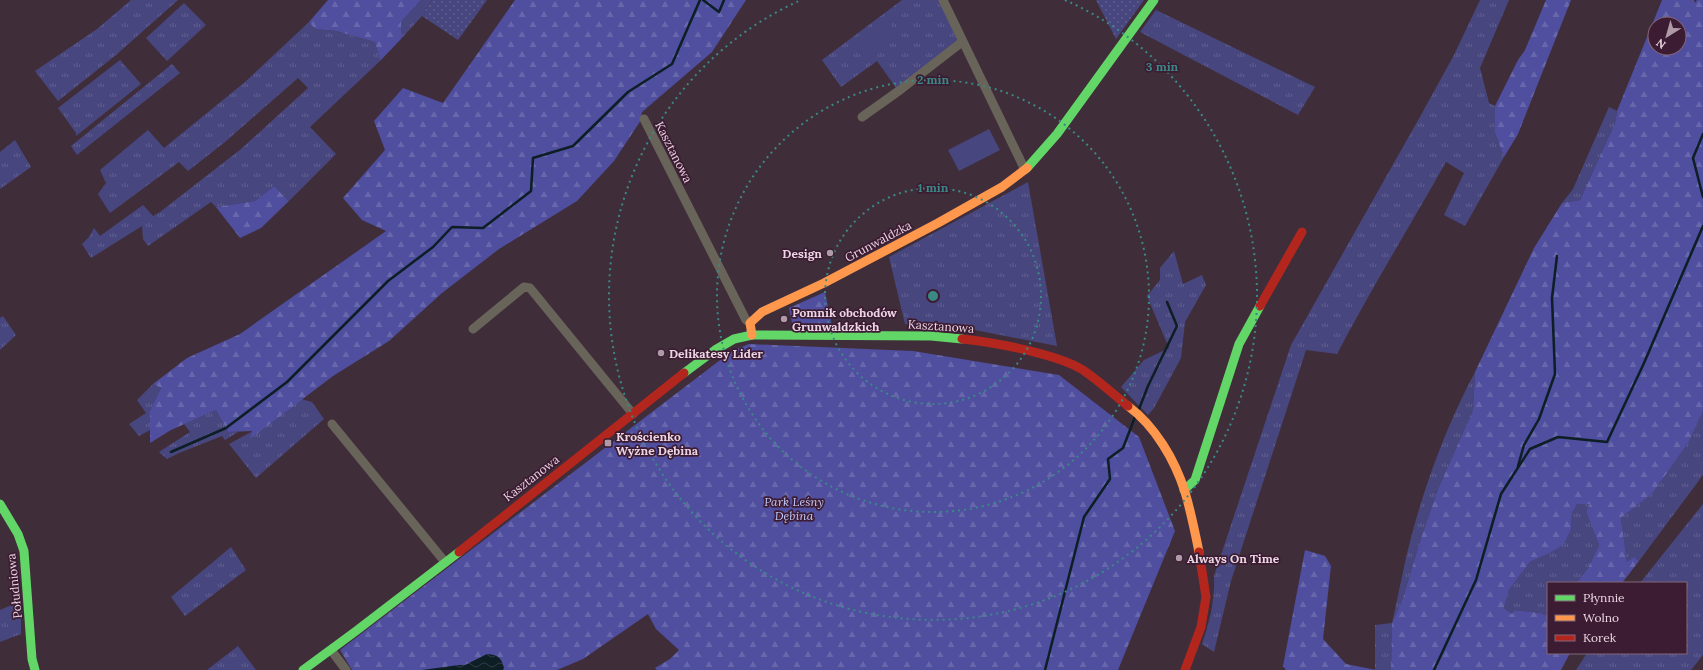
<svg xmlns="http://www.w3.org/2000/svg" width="1703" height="670" font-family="Lora,serif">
<defs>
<pattern id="grass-tufts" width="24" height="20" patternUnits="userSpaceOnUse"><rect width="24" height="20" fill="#47467e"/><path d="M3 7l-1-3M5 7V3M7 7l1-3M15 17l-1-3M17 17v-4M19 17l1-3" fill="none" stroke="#626090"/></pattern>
<pattern id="forest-firs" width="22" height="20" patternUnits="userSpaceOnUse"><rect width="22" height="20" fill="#4f4e9f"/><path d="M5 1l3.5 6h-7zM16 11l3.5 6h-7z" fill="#6867ac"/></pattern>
<pattern id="garden-dots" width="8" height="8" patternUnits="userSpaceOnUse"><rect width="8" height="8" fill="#47467e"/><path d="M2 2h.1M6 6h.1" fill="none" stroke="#626090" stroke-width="1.8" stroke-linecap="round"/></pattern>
<pattern id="water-waves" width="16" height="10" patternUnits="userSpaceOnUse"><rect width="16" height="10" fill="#0d1e24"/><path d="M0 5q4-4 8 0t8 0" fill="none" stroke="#303e44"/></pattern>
</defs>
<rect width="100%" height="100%" fill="#3f2e3a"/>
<!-- grass -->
<g fill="url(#grass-tufts)">
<path d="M131,0H178L116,55L58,101L35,71L97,29Z"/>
<path d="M421,0H432L422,16L401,39V22Z"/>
<path d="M902,0H939L958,41L897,89L877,61L841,87L822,60Z"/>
<path d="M1480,0H1509L1480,68L1489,103L1495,106V133L1504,157L1465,226L1444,215L1464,173L1446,162C1410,226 1371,289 1337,354L1306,350L1231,581L1214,652L1202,644C1210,621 1215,600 1214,576L1291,345L1421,115L1454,55Z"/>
<path d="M184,3L206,25L167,61L146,38Z"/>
<path d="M1156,10L1315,87L1298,115L1140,32Z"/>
<path d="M309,22L315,29L336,31L375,42L380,61L310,127L336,154L289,201L274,186L255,201L216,207L211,202L148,246L143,239L142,226L91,258L82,244L89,237L94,228L100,236L143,205L153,216L160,212L241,149L308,88L298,78L225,142L188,171L179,162L110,213L98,194L106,183L100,170L148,130L164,148L245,82Z"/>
<path d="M120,60L141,84L76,136V133L58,108Z"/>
<path d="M172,64L180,73L77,155L71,146Z"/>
<path d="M1609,107L1617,111L1615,123L1580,200L1562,203L1573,189Z"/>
<path d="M15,140L31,167L0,189V152Z"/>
<path d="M1028,182L1057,346L975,330L905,324L889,257Z"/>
<path d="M1174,251L1183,284L1202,275L1206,285L1185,322L1181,358L1154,408L1148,415L1121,387L1144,360L1169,348L1147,296L1160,280V268Z"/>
<path d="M3,316L16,335L0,350V318Z"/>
<path d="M1475,372L1473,410L1438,489L1420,541L1403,598L1392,623L1391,670H1375V625L1392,623C1399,593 1404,563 1412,534C1427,478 1448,423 1475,372Z"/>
<path d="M153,384L161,388L150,411V430L139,436L129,424L146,413L137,400Z"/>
<path d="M301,399L312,402L324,419L256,478L229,444L253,431L251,438Z"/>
<path d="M216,410L228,432H238L225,440L222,436L179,453L167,459L159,452L190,432L184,424Z"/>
<path d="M1703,411V475L1639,561L1634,558L1627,563L1621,518L1652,494L1689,442Z"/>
<path d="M1577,503L1591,504L1586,512L1599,545L1588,568L1576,583H1548V616L1540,613L1516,610L1512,614L1504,608L1509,590L1530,562L1548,554L1571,529L1572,513Z"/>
<path d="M1703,504V655L1691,670H1576L1587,653H1686V583H1640Z"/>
<path d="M231,547L246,570L185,616L171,597Z"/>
<path d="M21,601V634L0,642V610Z"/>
<path d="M238,646L256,670H207Z"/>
</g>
<!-- forest -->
<g fill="url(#forest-firs)" fill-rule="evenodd">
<path d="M328,0H421L401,22V39L380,61L375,42L336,31L315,29L309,22Z"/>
<path d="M515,0H746L712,52L642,112L641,120L614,161L577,201L499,249L442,293L389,341L333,376L250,439L252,431L228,432L216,410L171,430L150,443V411L161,388L153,384L187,358L240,334L386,231L362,220L343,198L385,150L374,121L403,88L443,103Z"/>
<path d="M1546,0H1571L1518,134L1504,157L1495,133V106L1518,60L1525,50Z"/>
<path d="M1662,0H1694L1695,3L1697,0H1703V411L1689,442L1652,494L1621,518L1627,562L1634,557L1639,561L1622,583H1576L1588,568L1599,545L1586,512L1590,504H1577L1572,513L1571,529L1563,545L1548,554L1530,562L1509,590L1504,608L1512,614L1515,610L1540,613L1548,616V653H1570L1561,670H1391L1392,623L1403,598L1420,541L1438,489L1473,410L1475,372L1534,248L1562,203L1580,200L1615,123L1617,111ZM1655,24H1679V48H1655Z"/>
<path d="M274,186L289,201L261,228L240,238L216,207L255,201Z"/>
<path d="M825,292L832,326L793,328L789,308Z"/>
<path d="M749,344L913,351L1059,375L1139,437L1175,531L1118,670H657L655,668L670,659L679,650L656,629L648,614L583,659L557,670H352L340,650L732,351Z"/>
<path d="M1305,550L1325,556L1331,566L1323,639L1346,664L1376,670H1286L1283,666Z"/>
</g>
<!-- garden -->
<g fill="url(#garden-dots)">
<path d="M432,0H487L458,40L422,16Z"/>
<path d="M1096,0H1144L1116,39Z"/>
</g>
<!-- pitch -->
<g fill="#47467e">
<path d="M886,18L899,36L864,60L851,41Z"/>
<path d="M989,129L1000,150L959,171L948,150Z"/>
</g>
<!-- water -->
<path fill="url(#water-waves)" d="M487,654C498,655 501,657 504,668L503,670H422L459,665H465Z"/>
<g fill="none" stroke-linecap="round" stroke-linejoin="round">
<!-- stream -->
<g stroke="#0d1e24" stroke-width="2.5">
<path d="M703,0L719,12L724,0"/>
<path d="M1703,134L1693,158L1703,197"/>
<path d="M1139,409L1148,386L1177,326L1167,302"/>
<path d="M171,452L226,428L287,382L388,281L433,247L452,227L483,228L531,191L533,158L573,146L628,92L672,64L700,0"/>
<path d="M1518,466L1524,445L1539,419L1555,374L1552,298L1557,256"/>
<path d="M1045,670L1084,517L1110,479L1108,459L1123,448L1135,417"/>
<path d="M1434,670L1476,580L1501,494L1530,449L1558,437L1607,442L1644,363L1703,226"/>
</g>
<!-- street -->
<g stroke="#696459" stroke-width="9">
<path d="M943,0L1025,170"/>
<path d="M862,117L900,90L962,42"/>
<path d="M644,119L746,320L750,323"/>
<path d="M473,329L524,287L530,288L633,414"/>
<path d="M332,424L445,562"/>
<path d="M331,650L346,670"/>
</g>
<!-- fast -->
<g stroke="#63d668" stroke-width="9">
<path d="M1027,168L1057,134L1154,0"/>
<path d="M684,373L715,350L734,339L752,335L931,336L962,339"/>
<path d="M1184,490L1195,480L1239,344L1260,306"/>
<path d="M0,504L18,534L24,551L32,659L35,670"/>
<path d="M303,670L356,631L459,552"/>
</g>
<!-- slow -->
<g stroke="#ff974d" stroke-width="9">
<path d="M752,335L750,323L762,312L824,283L938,223L1002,187L1027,168"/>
<path d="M1128,406C1155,426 1175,460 1185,492C1191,512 1195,532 1199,552"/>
</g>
<!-- jam -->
<g stroke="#b3261e" stroke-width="9">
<path d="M1260,306L1302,232"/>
<path d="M962,339C993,342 1057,354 1083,370C1099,381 1113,394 1128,406"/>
<path d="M459,552L684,373"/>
<path d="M1185,670L1201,627L1206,597L1199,552"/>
</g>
</g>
<!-- distance rings -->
<g fill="none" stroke="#3b8986" stroke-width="2" stroke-dasharray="2 4">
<circle cx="933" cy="296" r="108"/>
<circle cx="933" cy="296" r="216"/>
<path d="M1065 0A324 324 0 1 1 801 0"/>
</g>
<!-- markers -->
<g fill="#af9ba8" stroke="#3c1c32" stroke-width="1.5">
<circle cx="830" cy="253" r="4"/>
<circle cx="784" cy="319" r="4"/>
<circle cx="661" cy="353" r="4"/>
<rect x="604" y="439" width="8" height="8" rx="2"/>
<circle cx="1179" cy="558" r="4"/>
</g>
<g text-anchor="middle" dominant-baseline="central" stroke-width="3.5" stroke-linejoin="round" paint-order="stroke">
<!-- street labels -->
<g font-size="12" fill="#ecd6e4" stroke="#3c1c32">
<text transform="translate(674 152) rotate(63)">Kasztanowa</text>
<text transform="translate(878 241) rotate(-28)">Grunwaldzka</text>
<text transform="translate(941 326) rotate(4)">Kasztanowa</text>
<text transform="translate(531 478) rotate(-38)">Kasztanowa</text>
<text transform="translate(14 586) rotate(-96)">Południowa</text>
</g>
<!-- poi labels -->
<g font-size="12" font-weight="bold" fill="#ecd6e4" stroke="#3c1c32" text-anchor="start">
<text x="822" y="253" text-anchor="end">Design</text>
<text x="792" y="312">Pomnik obchodów<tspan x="792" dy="14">Grunwaldzkich</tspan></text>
<text x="669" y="353">Delikatesy Lider</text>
<text x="616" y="436">Krościenko<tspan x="616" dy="14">Wyżne Dębina</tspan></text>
<text x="1187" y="558">Always On Time</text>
</g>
<!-- park labels -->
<g font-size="12" font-style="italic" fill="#c2c8fa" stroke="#3c1c32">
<text x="794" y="501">Park Leśny<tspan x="794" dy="14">Dębina</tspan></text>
</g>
</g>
<circle cx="933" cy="296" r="6" fill="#3b8986" stroke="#3c1c32" stroke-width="2"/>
<g font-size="12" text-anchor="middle" font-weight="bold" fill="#3b8986" stroke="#3c1c32" stroke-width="3.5" stroke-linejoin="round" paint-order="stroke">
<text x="1162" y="71">3 min</text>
<text x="933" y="84">2 min</text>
<text x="933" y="192">1 min</text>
</g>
<!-- legend -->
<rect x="1547" y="582" width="140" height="72" fill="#3c1c32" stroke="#826679"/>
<rect x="1555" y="595" width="20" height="6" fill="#63d668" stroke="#826679"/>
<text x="1583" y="602" font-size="12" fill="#ecd6e4">Płynnie</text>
<rect x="1555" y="615" width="20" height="6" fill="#ff974d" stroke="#826679"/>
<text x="1583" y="622" font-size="12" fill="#ecd6e4">Wolno</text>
<rect x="1555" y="635" width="20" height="6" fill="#b3261e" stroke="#826679"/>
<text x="1583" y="642" font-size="12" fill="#ecd6e4">Korek</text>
<!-- north arrow -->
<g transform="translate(1667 36) rotate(217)"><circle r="19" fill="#3c1c32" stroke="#826679"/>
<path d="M0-3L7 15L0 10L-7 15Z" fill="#af9ba8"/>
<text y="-6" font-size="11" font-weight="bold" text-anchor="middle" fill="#ecd6e4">N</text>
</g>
</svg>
